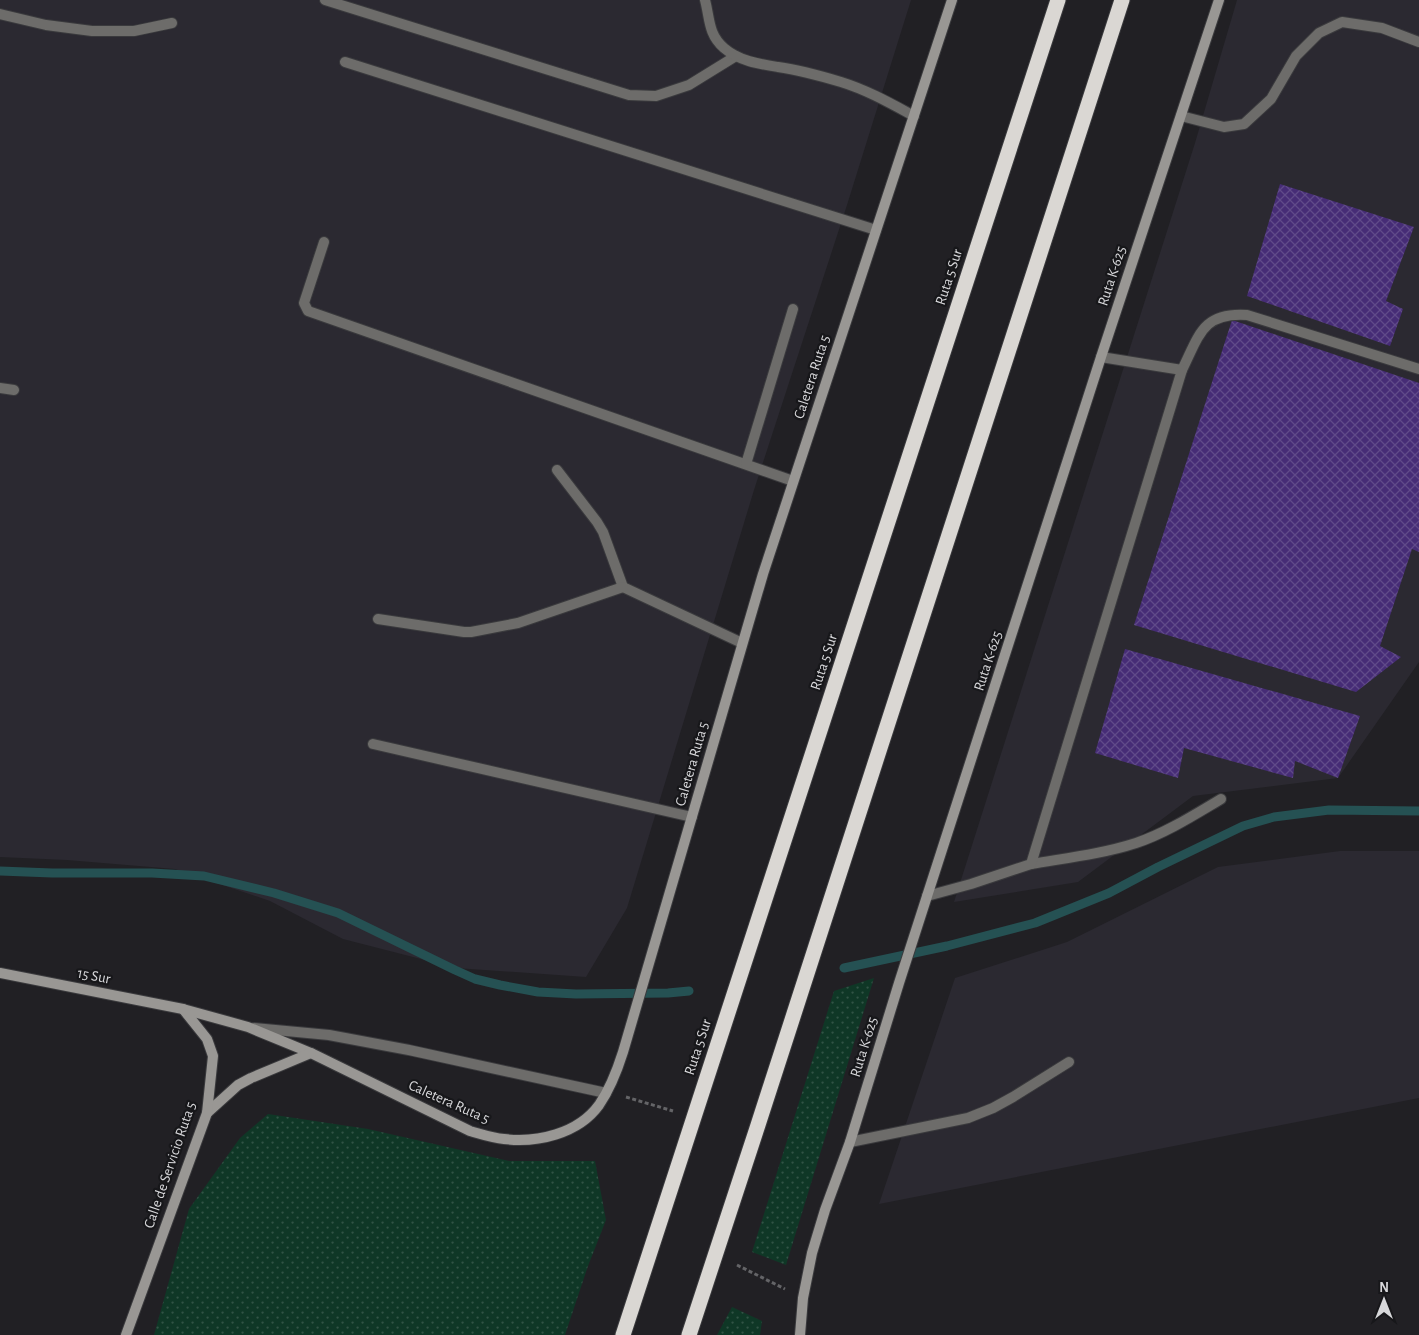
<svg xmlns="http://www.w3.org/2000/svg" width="1419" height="1335" font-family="'Alegreya Sans',sans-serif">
<defs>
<pattern id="grass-dots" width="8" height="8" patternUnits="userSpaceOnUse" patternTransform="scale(1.25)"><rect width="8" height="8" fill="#0f3726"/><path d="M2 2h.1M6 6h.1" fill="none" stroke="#315345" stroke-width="1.8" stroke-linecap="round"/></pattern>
<pattern id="building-cross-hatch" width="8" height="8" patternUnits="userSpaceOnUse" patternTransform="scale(1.25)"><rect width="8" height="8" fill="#462c76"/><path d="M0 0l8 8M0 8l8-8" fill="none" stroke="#604a89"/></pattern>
</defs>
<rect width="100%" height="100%" fill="#212024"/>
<!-- built -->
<g fill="#2b2931">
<path d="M0,0H911L847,205L754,490L627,908L586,977L456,968L343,939L270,901L175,869L67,860L0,857Z"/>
<path d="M1237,0H1419V662L1338,778L1193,796L1078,882L954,902L1195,143Z"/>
<path d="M1340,851H1419V1098L879,1204L955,978L1067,942L1218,867Z"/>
</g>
<!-- grass -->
<g fill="url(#grass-dots)">
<path d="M874,978L786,1265L752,1252L834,991Z"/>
<path d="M268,1114L368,1129L509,1161H595L606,1220L588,1266L565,1335H154L189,1209L240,1138Z"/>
<path d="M732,1307L762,1321L760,1335H717Z"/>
</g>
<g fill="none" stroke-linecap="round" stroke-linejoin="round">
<!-- stream -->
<g stroke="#255153" stroke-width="9">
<path d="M0,871L52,873H152L204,876L274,893L338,913L455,970L475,979L500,985L538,992L576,994L668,993L689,991"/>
<path d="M844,968L947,946L1035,923L1109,893L1158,867L1243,826L1274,817L1329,810L1419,811"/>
</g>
</g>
<!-- building -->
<g fill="url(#building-cross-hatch)">
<path d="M1280,184L1414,227L1386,301L1403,309L1390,346L1247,296Z"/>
<path d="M1232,320L1419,383V552L1412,549L1380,646L1401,657L1356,692L1134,625Z"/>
<path d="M1125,649L1360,716L1338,778L1295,761L1293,778L1184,748L1178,778L1095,753Z"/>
</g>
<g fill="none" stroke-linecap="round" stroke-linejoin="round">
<defs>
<g id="service">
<path d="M325,0L629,95L656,96L689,85L736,56"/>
<path d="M705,0C710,19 708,34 724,48C739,61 759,64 778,67C799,70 821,76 841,82C867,90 890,103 914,116"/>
<path d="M0,14L46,25L92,31H134L172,23"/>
<path d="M345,62L876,230"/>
<path d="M1181,116L1224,127L1244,124L1271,99L1296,56L1319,33L1342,22L1382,28L1419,42"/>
<path d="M324,242L304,303L308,311L793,481"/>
<path d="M1182,370C1199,336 1202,312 1247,315L1419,369"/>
<path d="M0,388L14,390"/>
<path d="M746,464L793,309"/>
<path d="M557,470L597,522L603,532L623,587L742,643"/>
<path d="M378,619L464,632H471L518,623L623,587"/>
<path d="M373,744L692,817"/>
<path d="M1031,864C1066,858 1102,854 1136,843C1166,833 1194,815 1221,799"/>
<path d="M927,896L971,884L1031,864L1182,370L1101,357"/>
<path d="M254,1028L329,1035L409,1050L606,1093"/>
<path d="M850,1142L968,1118L993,1108L1013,1097L1069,1062"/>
</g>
<g id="secondary">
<path d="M0,973L183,1009L248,1027L311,1053L470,1131C481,1134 492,1138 504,1139C537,1143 578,1134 599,1105C610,1089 617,1071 623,1052L763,574L952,0"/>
<path d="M207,1113L238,1085L251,1078L311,1053"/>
<path d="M126,1335L207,1113L213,1056L207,1039L183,1009"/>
<path d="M800,1335L803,1298L812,1253L825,1210L850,1142L899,983L1101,357L1219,0"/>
</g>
<g id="motorway">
<path d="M623,1335L1058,0"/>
<path d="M689,1335L758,1125L1122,0"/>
</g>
</defs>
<!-- service casing -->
<use href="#service" stroke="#3a3a3d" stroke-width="12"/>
<!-- secondary casing -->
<use href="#secondary" stroke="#3a3a3d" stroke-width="12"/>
<!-- motorway casing -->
<use href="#motorway" stroke="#3a3a3d" stroke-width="17"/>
<!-- path -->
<g stroke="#646467" stroke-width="3" stroke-dasharray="4 2.5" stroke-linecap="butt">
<path d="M626,1097L673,1111"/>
<path d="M737,1265L785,1289"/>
</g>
<!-- service -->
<use href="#service" stroke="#6d6c6a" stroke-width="10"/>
<!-- secondary -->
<use href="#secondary" stroke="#999794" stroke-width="10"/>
<!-- motorway -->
<use href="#motorway" stroke="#dad7d3" stroke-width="15"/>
</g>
<g text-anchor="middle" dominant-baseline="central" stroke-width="4.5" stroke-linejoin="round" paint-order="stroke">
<!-- street labels -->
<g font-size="15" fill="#d7d7da" stroke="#17171a">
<text transform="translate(1112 276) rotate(-72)">Ruta K-625</text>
<text transform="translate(949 277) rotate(-72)">Ruta 5 Sur</text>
<text transform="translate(812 377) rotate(-72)">Caletera Ruta 5</text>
<text transform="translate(988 661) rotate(-72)">Ruta K-625</text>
<text transform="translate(824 662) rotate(-72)">Ruta 5 Sur</text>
<text transform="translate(692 764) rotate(-74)">Caletera Ruta 5</text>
<text transform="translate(94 976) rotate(11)">15 Sur</text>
<text transform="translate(698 1047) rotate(-72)">Ruta 5 Sur</text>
<text transform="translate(864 1047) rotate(-73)">Ruta K-625</text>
<text transform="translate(449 1102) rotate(24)">Caletera Ruta 5</text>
<text transform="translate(170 1165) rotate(-71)">Calle de Servicio Ruta 5</text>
</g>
</g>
<!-- north arrow -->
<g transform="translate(1384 1300)" stroke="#17171a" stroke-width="4" paint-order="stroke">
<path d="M0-4L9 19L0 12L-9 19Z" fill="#d7d7da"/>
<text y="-8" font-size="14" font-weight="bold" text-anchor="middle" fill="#d7d7da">N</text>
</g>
</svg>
